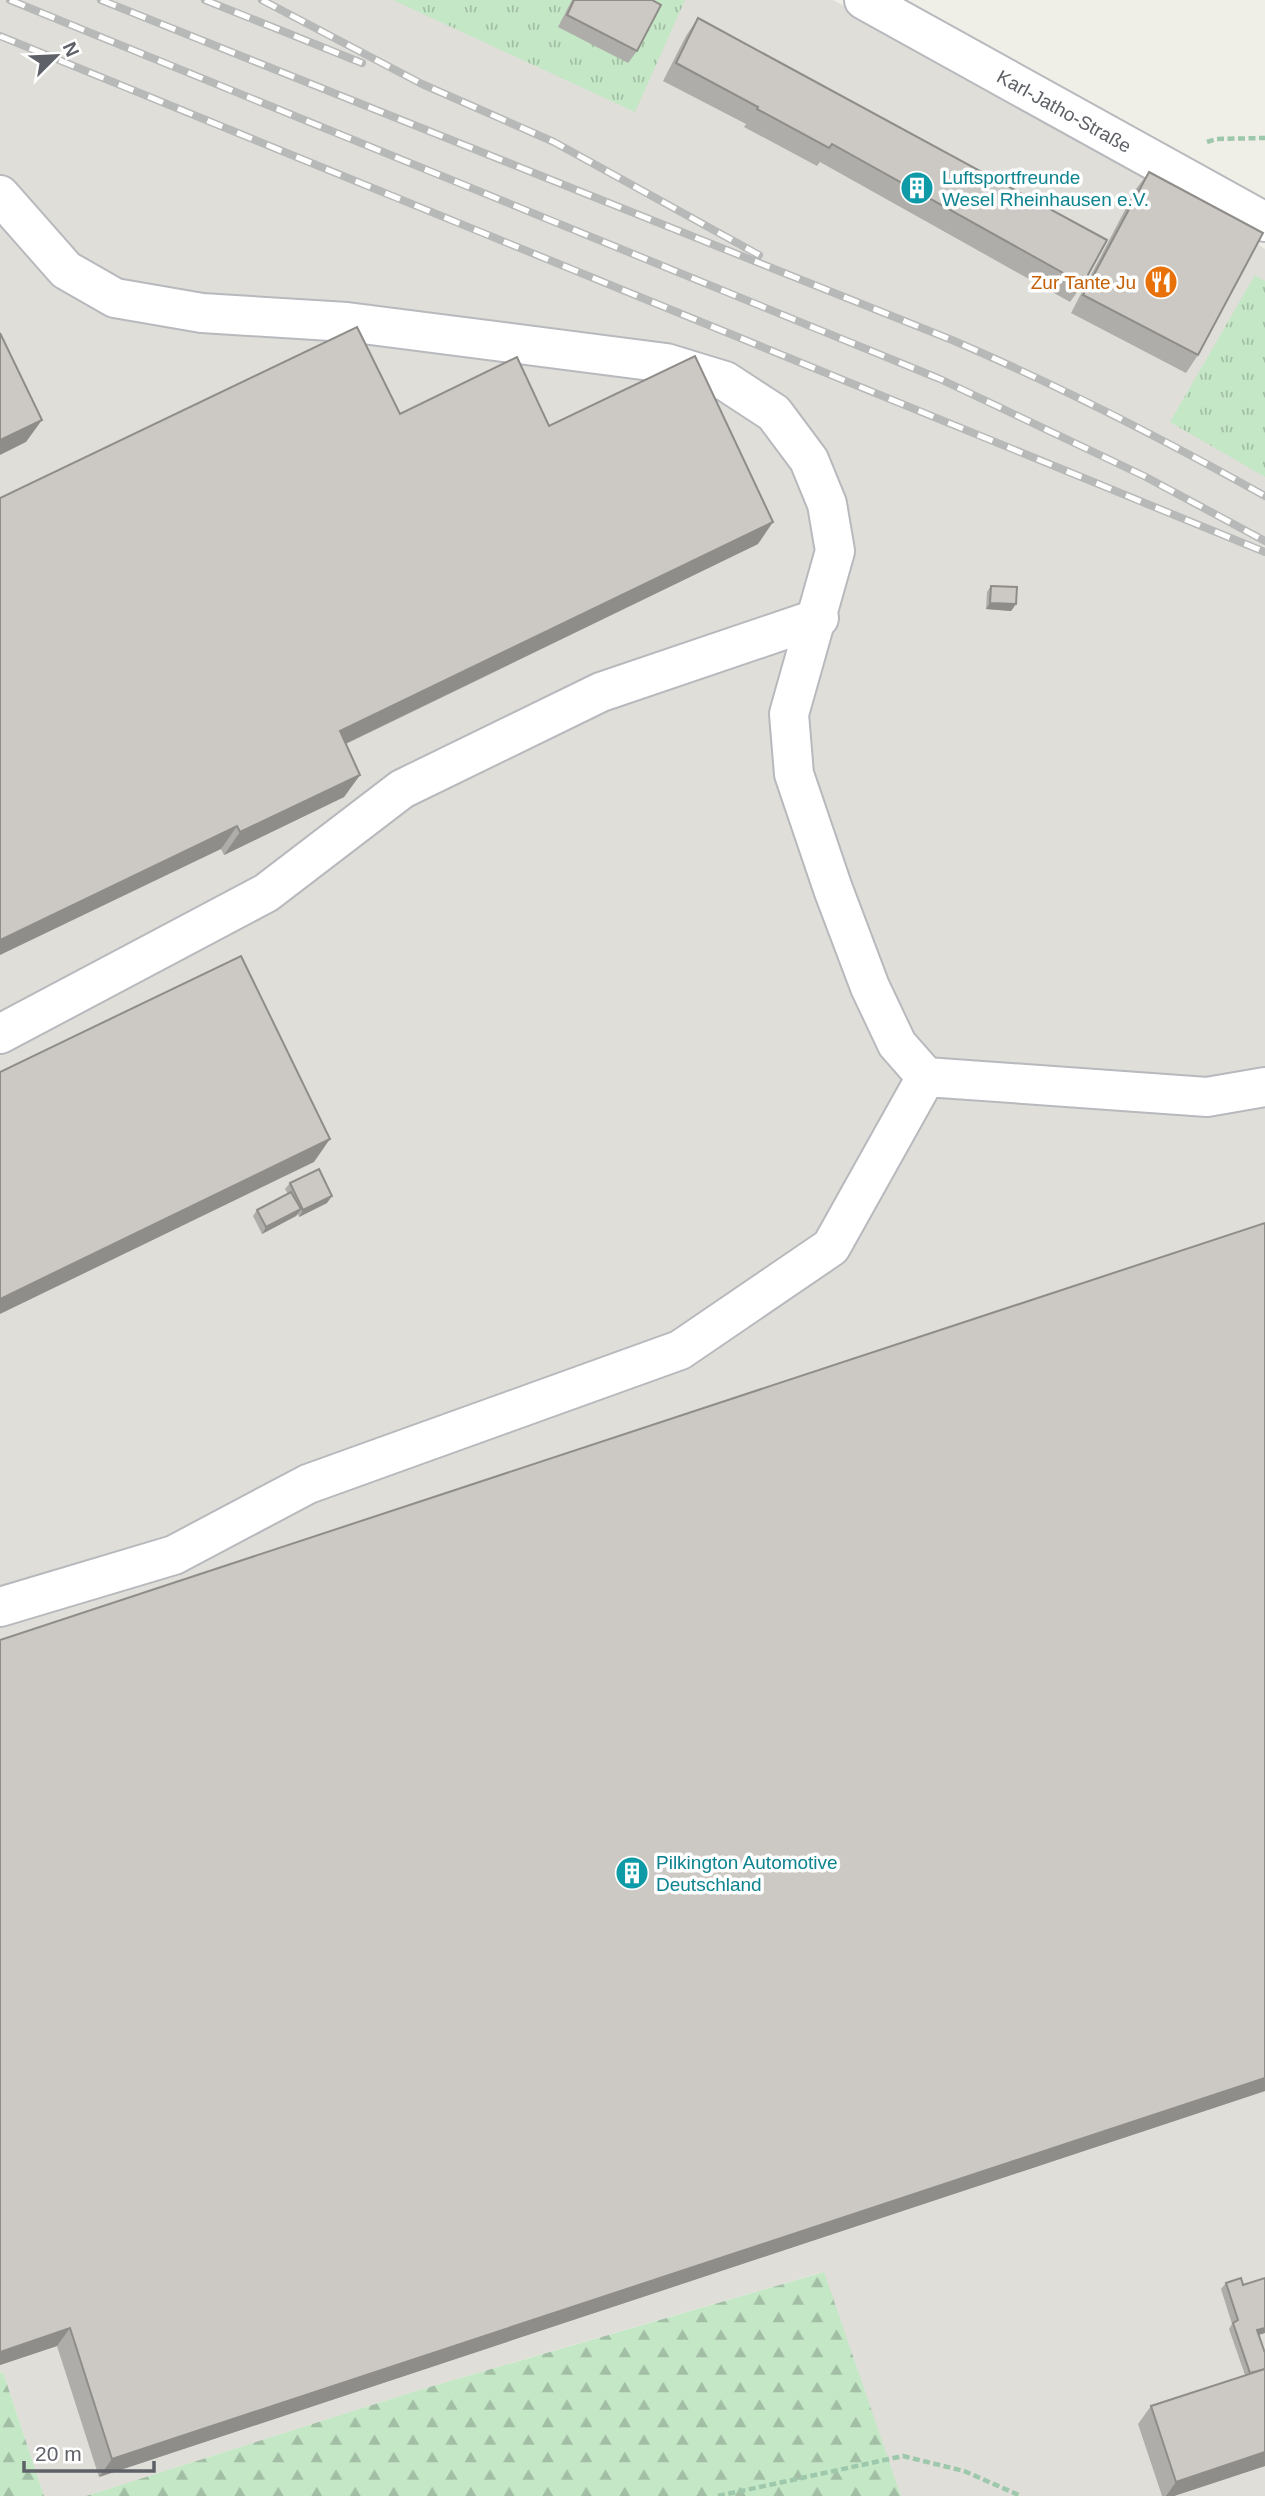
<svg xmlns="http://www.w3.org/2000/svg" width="1265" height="2496" font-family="Helvetica,sans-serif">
<defs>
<pattern id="grass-tufts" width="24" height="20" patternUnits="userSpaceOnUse" patternTransform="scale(1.75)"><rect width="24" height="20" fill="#c4e7c6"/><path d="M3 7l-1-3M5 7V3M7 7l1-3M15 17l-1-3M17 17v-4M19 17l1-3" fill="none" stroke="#a2bfa5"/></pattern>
<pattern id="forest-firs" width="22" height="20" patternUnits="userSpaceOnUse" patternTransform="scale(1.75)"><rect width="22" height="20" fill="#c4e7c6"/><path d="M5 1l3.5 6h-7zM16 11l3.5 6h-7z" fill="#a2bfa5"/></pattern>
</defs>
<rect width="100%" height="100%" fill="#f0efe7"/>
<!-- industrial -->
<path fill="#dfded9" d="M0,0H833L1150,172L1265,249V2496H901L823,2272L416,2391L86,2496H44L3,2372L0,2373Z"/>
<!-- grass -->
<g fill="url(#grass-tufts)">
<path d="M393,0H685L635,112Z"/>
<path d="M1255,275L1265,281V477L1170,422Z"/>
</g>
<!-- forest -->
<g fill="url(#forest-firs)">
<path d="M824,2272L901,2496H86L416,2391Z"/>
<path d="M3,2372L44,2496H0V2373Z"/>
</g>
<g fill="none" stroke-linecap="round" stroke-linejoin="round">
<defs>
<g id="minor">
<path id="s1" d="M864,0L1265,222"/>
<path d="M0,195L66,270L115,298L202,313L347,322L666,363L725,381L774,413L809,460L827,504L835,551L789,714L794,774L833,889L870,987L897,1044L926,1077"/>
<path d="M0,1034L266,893L402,789L601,692L819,618"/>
<path d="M0,1607L174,1555L308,1484L680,1350L831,1247L926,1077L1207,1097L1265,1087"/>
</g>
</defs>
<!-- minor casing -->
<use href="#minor" stroke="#b7b9bd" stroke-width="42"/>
<!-- path -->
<g stroke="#9dc8ac" stroke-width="4.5" stroke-dasharray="7 3.5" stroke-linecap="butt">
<path d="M1207,142L1216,139L1265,138"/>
<path d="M718,2496L903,2456L964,2471L1021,2496"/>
</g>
<!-- minor -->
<use href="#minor" stroke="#fff" stroke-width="38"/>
<defs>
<g id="rail">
<path d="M10,0L940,379L1144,476L1265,541"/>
<path d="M101,0L952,340C1060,386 1163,439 1265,496"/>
<path d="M205,0L362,63"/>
<path d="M262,0L422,84L554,142L759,255"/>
<path d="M0,36L1265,552"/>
</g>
</defs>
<!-- rail casing -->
<use href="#rail" stroke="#b7b8b8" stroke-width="8"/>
<!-- rail -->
<use href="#rail" stroke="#fff" stroke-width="5" stroke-dasharray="16" stroke-linecap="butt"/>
</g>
<!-- wall -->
<g fill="#afada9">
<path d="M572,0H652L637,51L628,63L558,27Z"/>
<path d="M698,18L1083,284L1070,302L820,162L817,166L744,127L746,124L663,81L686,36Z"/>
<path d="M1149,172L1198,355L1186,373L1071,313L1136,189Z"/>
<path d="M400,414L549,426L758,544L346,744L360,775L344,797L224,855L221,849Z"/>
<path d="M991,586L1016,604L1011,611L986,609L987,592Z"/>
<path d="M290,1183L327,1203L299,1217L298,1214L296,1216L262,1234L253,1216L257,1210L288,1194L285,1189Z"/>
<path d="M1265,1223V2091L99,2477L57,2346L0,2365V1640Z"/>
<path d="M1226,2283L1259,2335L1265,2353V2466L1174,2496H1162L1138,2424L1151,2406L1245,2375L1229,2329L1232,2324L1221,2289Z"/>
</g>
<!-- shaded-wall -->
<g fill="#8f8d89">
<path d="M42,420L26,442L0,455V440Z"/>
<path d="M773,522L758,544L324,754L340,731Z"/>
<path d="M990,603L1016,604L1011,611L986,609Z"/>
<path d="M360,775L344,797L224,855L240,832Z"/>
<path d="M237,826L221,849L0,955V940Z"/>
<path d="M330,1139L314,1162L0,1314V1299Z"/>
<path d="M332,1196L327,1203L299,1217L303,1210Z"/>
<path d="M301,1209L296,1216L262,1234L266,1227Z"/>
<path d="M1265,2078V2091L99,2477L112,2459Z"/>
<path d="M70,2328L57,2346L0,2365V2352Z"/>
<path d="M1265,2328V2333L1253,2337L1257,2330Z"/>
<path d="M1265,2452V2466L1174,2496H1166L1176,2482Z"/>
</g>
<!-- building -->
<g fill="#ccc9c4" stroke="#8f8d89" stroke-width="2">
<path d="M574,0H652L661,5L637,51L567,15Z"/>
<path d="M698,18L1107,240L1083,284L832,144L829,148L757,109L758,107L676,63Z"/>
<path d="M1149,172L1263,233L1198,355L1083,295Z"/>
<path d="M357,327L400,414L517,357L549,426L695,356L773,522L340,731L360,775L240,832L237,826L0,940V498Z"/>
<path d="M0,333L42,420L0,440Z"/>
<path d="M991,586L1017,587L1016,604L990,603Z"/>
<path d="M241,956L330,1139L0,1299V1072Z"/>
<path d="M319,1169L332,1196L303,1210L290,1183Z"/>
<path d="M291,1192L301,1209L266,1227L257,1210Z"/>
<path d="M1265,1223V2078L112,2459L70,2328L0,2352V1640Z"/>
<path d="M1241,2278L1243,2285L1265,2278V2328L1257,2330L1265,2353V2369L1250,2373L1233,2323L1238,2320L1226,2283Z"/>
<path d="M1265,2369V2452L1176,2482L1151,2406Z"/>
</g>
<!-- icons -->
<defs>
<symbol id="building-disc" viewBox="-11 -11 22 22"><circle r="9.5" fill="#0f9aa8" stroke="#fff"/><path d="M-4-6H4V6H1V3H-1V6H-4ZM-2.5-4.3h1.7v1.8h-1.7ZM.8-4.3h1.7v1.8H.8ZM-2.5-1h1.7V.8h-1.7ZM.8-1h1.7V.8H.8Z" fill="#fff"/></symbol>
<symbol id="restaurant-disc" viewBox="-11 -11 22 22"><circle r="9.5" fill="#e8710a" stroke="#fff"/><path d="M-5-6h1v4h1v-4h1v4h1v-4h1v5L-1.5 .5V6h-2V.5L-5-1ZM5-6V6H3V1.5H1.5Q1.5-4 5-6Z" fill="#fff"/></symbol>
</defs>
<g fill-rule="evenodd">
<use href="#building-disc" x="898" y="169" width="38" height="38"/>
<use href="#restaurant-disc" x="1142" y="263" width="38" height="38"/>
<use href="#building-disc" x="613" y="1854" width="38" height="38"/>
</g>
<g text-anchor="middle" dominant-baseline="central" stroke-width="7" stroke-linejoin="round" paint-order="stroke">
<!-- street labels -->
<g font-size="19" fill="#5e6167" stroke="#fff">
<text stroke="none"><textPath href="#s1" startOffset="229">Karl-Jatho-Straße</textPath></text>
</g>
<!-- culture labels -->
<g font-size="19" fill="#0d838f" stroke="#fff" text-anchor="start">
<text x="942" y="177">Luftsportfreunde<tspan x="942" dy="22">Wesel Rheinhausen e.V.</tspan></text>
<text x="656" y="1862">Pilkington Automotive<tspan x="656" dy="22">Deutschland</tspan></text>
</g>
<!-- food labels -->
<g font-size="19" fill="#c56008" stroke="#fff" text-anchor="end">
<text x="1136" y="282">Zur Tante Ju</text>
</g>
</g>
<!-- north arrow -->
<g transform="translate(56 56) rotate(66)" stroke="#ffffff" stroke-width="5" paint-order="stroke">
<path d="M0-5L12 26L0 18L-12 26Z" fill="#5e6167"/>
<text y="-10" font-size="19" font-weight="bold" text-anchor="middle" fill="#5e6167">N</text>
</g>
<!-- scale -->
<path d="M24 2461v10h130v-10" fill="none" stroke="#5e6167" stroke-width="3.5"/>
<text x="35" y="2461" font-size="21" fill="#5e6167" stroke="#ffffff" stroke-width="5" paint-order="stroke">20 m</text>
</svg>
